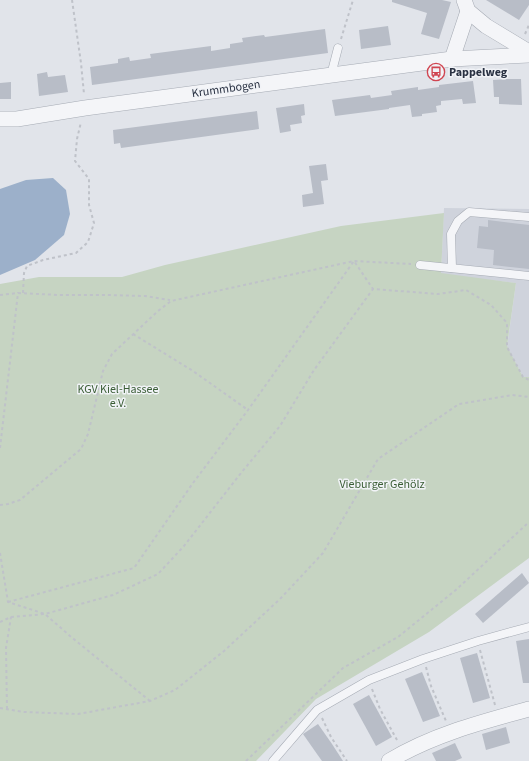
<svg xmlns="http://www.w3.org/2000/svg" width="529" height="761" font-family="'Source Sans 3',sans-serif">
<rect width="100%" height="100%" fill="#e1e4ea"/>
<!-- built -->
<path fill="#cfd3dc" d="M444,208L529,209V377H523L507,347L516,283L441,275Z"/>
<!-- green -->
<path fill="#c6d4c2" d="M444,213L441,273L516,283L507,346L523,377H529V558L429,632L316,699L256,761H0V284L39,277H122L165,265L341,226Z"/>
<!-- water -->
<path fill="#9cb0ca" d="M53,178L66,190L70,214L64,235L35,260L0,275V189L26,180Z"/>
<!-- building -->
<g fill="#b8bdc7">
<path d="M392,0H442L451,2L439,39L421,34L427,13L392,2Z"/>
<path d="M486,0H529V5L519,20Z"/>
<path d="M388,26L391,45L361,49L359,30Z"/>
<path d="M325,29L328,53L92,85L90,67L118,63V59L129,57L130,61L151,58L150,54L211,46V51L230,48V44L243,42L242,38L264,35L265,37Z"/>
<path d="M47,72L48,77L65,75L68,92L39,96L37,74Z"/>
<path d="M507,79H521L522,105L499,104V97H494L493,80Z"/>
<path d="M473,81L476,103L463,104L462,99L441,101V105L436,106L437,112L422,114V116L412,117L410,105L389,108V109L335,116L332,100L370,95L371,98L392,95L391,91L418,87V90L439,87V85Z"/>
<path d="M11,82V99H0V83Z"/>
<path d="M304,104L305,115L301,116L302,123L290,125L291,131L280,133L276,108Z"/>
<path d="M257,111L259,129L121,148L120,143L114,144L113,130Z"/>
<path d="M326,164L328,180L321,181L324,204L303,207L302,195L313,193L309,166Z"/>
<path d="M488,220L529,225V269L493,265L494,250L477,248L479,226L488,227Z"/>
<path d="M522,573L529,583L483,623L475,614Z"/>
<path d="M529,639V683H523L516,641Z"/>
<path d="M477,653L490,698L473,703L460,658Z"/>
<path d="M422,672L440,716L423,722L405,679Z"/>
<path d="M369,695L392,737L376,746L353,704Z"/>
<path d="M318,724L332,744L343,761H322L317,754L303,734Z"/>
<path d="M506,727L510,743L486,750L482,734Z"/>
<path d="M455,743L462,758L455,761H436L432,753Z"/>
</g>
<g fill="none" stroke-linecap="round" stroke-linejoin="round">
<defs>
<g id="lane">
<path d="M331,75L338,48"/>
<path d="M420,265L529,276"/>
<path d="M452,268L451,234L458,221L469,212L529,217"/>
<path d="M273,761L317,710L369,680L423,659L478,641L529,627"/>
</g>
<g id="street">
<path d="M464,0L468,11L486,26L529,52"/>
<path d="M452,59L468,11"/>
<path d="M0,119H17L85,108L452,59L529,55"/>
<path d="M389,761C432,735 481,722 529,709"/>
</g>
</defs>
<!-- lane casing -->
<use href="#lane" stroke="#a6abb4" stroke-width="9"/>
<!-- street casing -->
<use href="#street" stroke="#a6abb4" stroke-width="16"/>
<!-- path -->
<g stroke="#bfc2c9" stroke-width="2" stroke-dasharray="3 3" stroke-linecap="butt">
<path d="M72,0L81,63L84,94"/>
<path d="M525,34L529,25"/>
<path d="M341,39L353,0"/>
<path d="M23,293L24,273L27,266L43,260L76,253L88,242L94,223L89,205V179L75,161L77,139L81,122"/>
<path d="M0,295L18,293"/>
<path d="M133,334L193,371L248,410"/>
<path d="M0,448L18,293L59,295H107L145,296L170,300"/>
<path d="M0,505L8,504L20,500L81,449L88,434L103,371L112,354L158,311L171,301L354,261L411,264"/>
<path d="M0,553L8,602L45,614L70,636L150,701"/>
<path d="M8,602L134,568L193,483L248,410L354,261L373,289"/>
<path d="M0,622L11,617L45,614L113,595L158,574L184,546L241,473L280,426L314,370L373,289L438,294L466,290L491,305L507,323V347L523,377L529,380"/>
<path d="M480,650L495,705"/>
<path d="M426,667L431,686L446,721"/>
<path d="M372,689L380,709L397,740"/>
<path d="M0,708L24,712L78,714L150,701L175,690L224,651L280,599L323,553L378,459L459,404L512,395L529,397"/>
<path d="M7,709L6,648L11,617"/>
<path d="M322,718L331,737L347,761"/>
<path d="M246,761L343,668L398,637L457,589L529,522"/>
</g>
<!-- lane -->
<use href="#lane" stroke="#f4f5f8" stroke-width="8"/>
<!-- street -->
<use href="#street" stroke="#f4f5f8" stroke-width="15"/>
</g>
<!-- icons -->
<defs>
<symbol id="bus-ring" viewBox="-11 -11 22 22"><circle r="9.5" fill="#f1f3f7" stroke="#d04551" stroke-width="1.5"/><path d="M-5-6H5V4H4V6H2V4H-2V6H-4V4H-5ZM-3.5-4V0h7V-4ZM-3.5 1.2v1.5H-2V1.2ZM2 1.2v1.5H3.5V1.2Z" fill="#d04551"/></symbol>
</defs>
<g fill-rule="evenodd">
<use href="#bus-ring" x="426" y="62" width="20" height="20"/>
</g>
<g text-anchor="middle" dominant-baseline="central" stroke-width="3" stroke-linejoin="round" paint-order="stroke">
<!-- poi labels -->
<g font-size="12" font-weight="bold" fill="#293142" stroke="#f1f3f7" text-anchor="start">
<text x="449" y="72">Pappelweg</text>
</g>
<!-- street labels -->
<g font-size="12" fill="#293142" stroke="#f1f3f7">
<text transform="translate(226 89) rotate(-8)">Krummbogen</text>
</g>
<!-- park labels -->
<g font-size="12" fill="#3b5e36" stroke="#f1f3f7">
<text x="118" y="389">KGV Kiel-Hassee<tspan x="118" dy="14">e.V.</tspan></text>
<text x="382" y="484">Vieburger Gehölz</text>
</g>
</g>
</svg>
